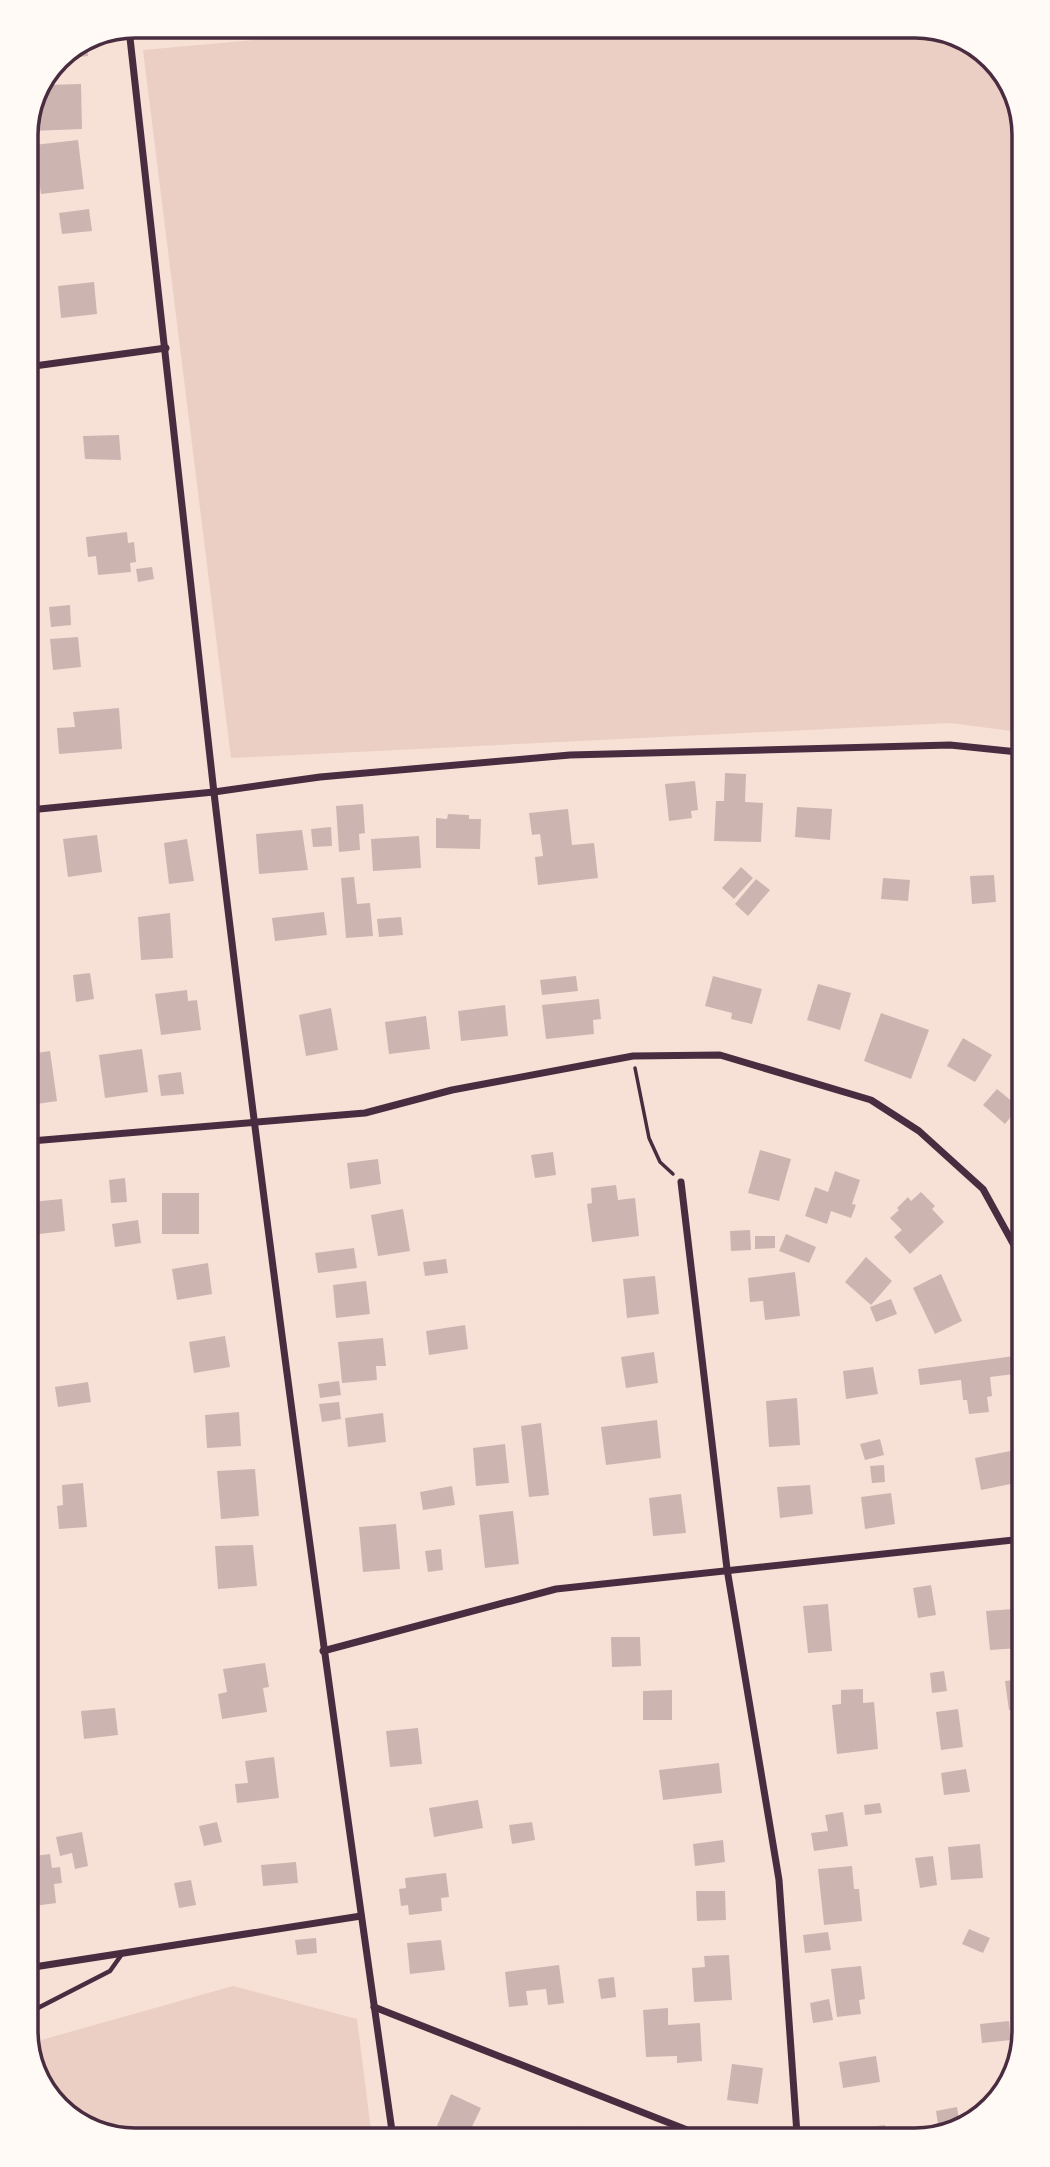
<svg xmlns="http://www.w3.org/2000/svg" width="1050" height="2167" font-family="'Roboto Condensed',sans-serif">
<rect width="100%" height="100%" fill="#f7e1d7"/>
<!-- green -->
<g fill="#ebcfc5">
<path d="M405,26L922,27L981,49L1016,94L1018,732L951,723L231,758L143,50Z"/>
<path d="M233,1986L357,2019L372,2138L129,2141L69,2118L34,2073V2042Z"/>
</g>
<!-- building -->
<g fill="#ccb4b1">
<path d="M87,47L88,56L58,59L59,58Z"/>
<path d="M81,84L82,129L31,131V120L47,85Z"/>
<path d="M78,140L84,189L41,194L34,145Z"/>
<path d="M89,209L92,231L62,234L59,213Z"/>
<path d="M94,282L97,314L61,318L58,286Z"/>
<path d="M119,435L121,460L85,459L83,436Z"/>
<path d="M127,532L128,543L134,542L136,562L130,563L131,572L98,575L96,556L88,557L86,537Z"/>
<path d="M152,567L154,579L138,582L136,569Z"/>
<path d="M70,605L71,625L51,627L49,607Z"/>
<path d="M78,637L81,667L53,670L50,639Z"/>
<path d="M119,708L122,749L59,754L57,728L75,727L73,712Z"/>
<path d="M725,773L746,774L745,802L763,803L761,842L714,841L716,801H724Z"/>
<path d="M695,781L698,810L691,811L692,818L669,821L665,784Z"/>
<path d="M363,804L365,833L359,834L360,850L339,852L336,806Z"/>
<path d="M797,807L832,809L830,840L795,837Z"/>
<path d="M568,809L572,845L594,843L598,878L538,885L535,857L543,856L540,834L532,835L529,813Z"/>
<path d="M448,814L469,815V819H481L480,849L436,848V818L447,819Z"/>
<path d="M331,827L332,846L313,847L311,829Z"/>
<path d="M302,830L308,870L259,874L256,834Z"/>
<path d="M97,835L102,872L68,877L63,839Z"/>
<path d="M419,836L421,868L373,871L371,839Z"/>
<path d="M187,839L194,881L169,884L164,843Z"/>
<path d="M741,867L753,878L734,899L722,888Z"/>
<path d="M994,875L996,902L972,904L970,876Z"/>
<path d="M354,877L357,904L370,903L373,936L346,938L341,878Z"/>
<path d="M883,878L910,880L908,901L881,899Z"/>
<path d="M756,879L770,890L748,916L735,904Z"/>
<path d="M324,912L327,935L275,941L272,918Z"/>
<path d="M170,913L173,958L141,960L138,917Z"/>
<path d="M401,917L403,935L379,937L377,919Z"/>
<path d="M90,973L94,999L76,1002L73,975Z"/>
<path d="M576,976L578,991L542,995L540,980Z"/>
<path d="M713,976L762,989L752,1024L731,1019L732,1013L705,1006Z"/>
<path d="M818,984L851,993L840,1030L807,1020Z"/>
<path d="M187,990L188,1001L197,1000L201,1030L161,1035L155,994Z"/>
<path d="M599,999L601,1019L593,1020L594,1034L546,1039L542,1005Z"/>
<path d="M505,1005L508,1036L461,1041L458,1011Z"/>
<path d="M331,1008L338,1050L306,1056L299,1015Z"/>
<path d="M881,1013L929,1030L911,1079L864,1061Z"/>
<path d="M426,1016L430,1049L389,1054L385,1022Z"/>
<path d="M963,1038L992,1055L975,1082L947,1066Z"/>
<path d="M142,1049L148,1092L105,1098L99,1055Z"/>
<path d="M50,1051L57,1101L30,1105V1054Z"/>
<path d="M181,1072L184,1094L161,1096L158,1075Z"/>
<path d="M997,1089L1019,1107L1005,1124L983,1105Z"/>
<path d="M760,1150L791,1159L779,1201L748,1193Z"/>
<path d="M553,1152L556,1175L535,1178L531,1155Z"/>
<path d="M378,1159L381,1184L350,1189L347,1163Z"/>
<path d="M835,1171L860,1180L852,1204L856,1205L851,1218L831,1211L827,1224L805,1216L815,1187L828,1192Z"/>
<path d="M125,1178L127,1202L111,1203L109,1180Z"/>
<path d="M616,1185L618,1200L635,1198L639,1236L592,1242L587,1204L592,1203L591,1188Z"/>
<path d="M921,1192L935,1206L932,1209L944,1222L910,1254L894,1237L902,1230L890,1218L899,1210L897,1208L908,1197L911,1201Z"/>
<rect x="162" y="1193" width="37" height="41"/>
<path d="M62,1199L65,1231L31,1235V1202Z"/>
<path d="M403,1209L410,1251L378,1256L371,1215Z"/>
<path d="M138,1220L141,1243L115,1247L112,1224Z"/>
<path d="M750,1230L751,1250L731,1251L730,1231Z"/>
<path d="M786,1234L816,1247L809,1263L779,1251Z"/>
<path d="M755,1236H775V1248L755,1249Z"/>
<path d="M354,1248L357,1268L318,1273L315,1253Z"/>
<path d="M866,1257L892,1281L871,1305L845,1282Z"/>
<path d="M446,1259L448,1273L425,1276L423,1262Z"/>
<path d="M208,1263L212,1294L177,1300L172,1269Z"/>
<path d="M795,1272L800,1316L765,1320L763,1301L750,1302L748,1278Z"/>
<path d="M941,1274L962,1321L935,1334L913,1288Z"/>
<path d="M655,1276L659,1314L627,1318L623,1279Z"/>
<path d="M366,1281L370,1314L336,1318L333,1285Z"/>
<path d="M891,1299L897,1314L876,1322L870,1307Z"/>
<path d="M465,1325L468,1349L429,1355L426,1331Z"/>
<path d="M225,1336L230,1367L194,1373L189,1342Z"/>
<path d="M383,1338L386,1366H376L377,1380L342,1383L338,1342Z"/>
<path d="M654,1352L658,1383L626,1388L621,1357Z"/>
<path d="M1021,1355V1373L990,1377L992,1396L987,1397L989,1412L969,1414L967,1400H963L961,1380L920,1385L918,1369Z"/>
<path d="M873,1367L878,1394L846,1399L843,1371Z"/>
<path d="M339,1381L341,1395L320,1398L318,1384Z"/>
<path d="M88,1382L91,1402L58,1407L55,1387Z"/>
<path d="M797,1398L800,1445L769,1447L766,1401Z"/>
<path d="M339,1402L341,1419L322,1422L319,1404Z"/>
<path d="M239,1412L241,1446L207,1448L205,1415Z"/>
<path d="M383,1413L386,1442L348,1447L345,1418Z"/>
<path d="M657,1420L661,1458L606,1465L601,1427Z"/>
<path d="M541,1423L549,1495L529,1497L521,1426Z"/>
<path d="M880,1439L884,1455L865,1460L860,1444Z"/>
<path d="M505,1444L509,1483L476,1486L473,1448Z"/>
<path d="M1021,1449V1482L981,1490L975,1458Z"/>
<path d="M884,1465L885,1482L872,1483L870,1466Z"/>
<path d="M255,1469L259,1516L221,1519L217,1471Z"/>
<path d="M83,1483L87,1527L59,1529L57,1506L63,1505L62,1485Z"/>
<path d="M810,1485L813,1514L780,1518L777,1487Z"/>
<path d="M452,1486L455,1505L423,1510L420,1492Z"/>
<path d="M891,1493L895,1524L865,1529L861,1497Z"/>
<path d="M681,1494L686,1533L653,1536L649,1498Z"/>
<path d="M513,1511L519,1564L485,1568L479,1515Z"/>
<path d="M396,1524L400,1569L363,1572L359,1527Z"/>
<path d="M253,1545L257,1586L218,1589L215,1546Z"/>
<path d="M441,1549L443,1570L428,1572L425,1551Z"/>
<path d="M931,1585L936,1615L918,1618L913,1588Z"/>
<path d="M828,1604L832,1651L808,1653L803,1606Z"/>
<path d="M1013,1609L1019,1648L990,1650L986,1611Z"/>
<path d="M611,1637H640L641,1666L612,1667Z"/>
<path d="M265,1663L269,1687L263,1688L267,1712L222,1719L218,1694L227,1692L223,1669Z"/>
<path d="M944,1671L947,1691L932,1693L930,1673Z"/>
<path d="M1022,1679V1708L1009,1710L1005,1681Z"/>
<path d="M863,1689V1703L874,1702L878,1749L837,1754L832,1705L841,1704V1690Z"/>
<path d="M672,1690V1720H643V1691Z"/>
<path d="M115,1708L118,1735L84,1739L81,1711Z"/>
<path d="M958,1709L963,1747L941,1750L936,1712Z"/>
<path d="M418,1728L422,1764L390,1767L386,1731Z"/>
<path d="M274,1757L279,1798L237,1803L235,1784L248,1783L245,1761Z"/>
<path d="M719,1763L722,1793L663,1800L659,1770Z"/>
<path d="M966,1769L970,1792L944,1795L941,1773Z"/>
<path d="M478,1800L483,1828L434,1837L429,1808Z"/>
<path d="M880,1803L882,1813L865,1815L864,1805Z"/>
<path d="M843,1812L848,1846L814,1851L811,1833L828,1831L825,1815Z"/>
<path d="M217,1822L222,1842L204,1846L199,1826Z"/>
<path d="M532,1822L535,1840L512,1844L509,1825Z"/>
<path d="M82,1832L88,1866L75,1869L72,1853L60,1856L56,1837Z"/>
<path d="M723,1840L725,1862L695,1866L693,1844Z"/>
<path d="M980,1844L983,1878L951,1880L948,1847Z"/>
<path d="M50,1854L52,1868L60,1867L62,1883L54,1884L56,1903L34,1906V1856Z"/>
<path d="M933,1856L937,1885L920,1888L915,1858Z"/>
<path d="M296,1862L298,1883L263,1886L261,1865Z"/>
<path d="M852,1866L854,1889H859L862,1921L824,1925L818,1869Z"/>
<path d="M446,1873L449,1897L441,1898L442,1911L409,1915L408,1905L401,1906L399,1889L406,1888L405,1878Z"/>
<path d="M191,1880L196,1905L179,1908L174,1883Z"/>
<path d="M696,1891H725L726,1920L697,1921Z"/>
<path d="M969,1929L990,1938L983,1953L962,1944Z"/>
<path d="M828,1932L831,1950L805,1953L803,1935Z"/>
<path d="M316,1938L317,1953L297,1955L295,1940Z"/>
<path d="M441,1940L445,1970L410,1974L407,1943Z"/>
<path d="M729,1955L732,2000L694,2002L692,1968L705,1967L704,1956Z"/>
<path d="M559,1965L564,2003L548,2005L546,1989L526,1991L528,2005L509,2007L505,1972Z"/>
<path d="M861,1966L865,1999L859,2000L861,2014L837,2017L831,1969Z"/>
<path d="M614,1977L616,1997L601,1999L598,1979Z"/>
<path d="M829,1999L833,2020L813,2023L810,2003Z"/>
<path d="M668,2008V2025L700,2023L702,2061L677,2063V2056L646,2057L643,2010Z"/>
<path d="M1009,2021L1011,2040L982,2043L980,2024Z"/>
<path d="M876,2056L880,2082L843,2088L839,2062Z"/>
<path d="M732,2064L763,2068L758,2104L727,2100Z"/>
<path d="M451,2094L481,2108L467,2137L442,2138L445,2130L437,2126Z"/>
<path d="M957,2107L960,2126L939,2130L936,2111Z"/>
<path d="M885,2125L886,2133L850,2134L849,2129Z"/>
<path d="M577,2126L603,2136H573Z"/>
</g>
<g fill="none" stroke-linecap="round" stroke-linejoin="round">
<!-- path -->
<path stroke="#4a2c40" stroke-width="3.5" d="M635,1068L649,1138L660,1162L673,1174"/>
<!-- service -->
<path stroke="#4a2c40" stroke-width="4.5" d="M34,2010L110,1971L122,1954"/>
<!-- minor -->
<g stroke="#4a2c40" stroke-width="7">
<path d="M129,29C159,284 184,539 214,793C267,1242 329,1690 393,2138"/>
<path d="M27,367L166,348"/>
<path d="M29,810L214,792L320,777L570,755L950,745L1018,752"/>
<path d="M31,1141L365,1113L452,1090L633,1056L720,1055L871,1100L919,1131L983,1189L1020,1256"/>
<path d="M681,1182L727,1569L779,1880L797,2134"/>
<path d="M323,1651L556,1589L1022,1539"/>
<path d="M34,1967L361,1916"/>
<path d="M374,2007L700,2135"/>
</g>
</g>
<!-- crop -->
<path d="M0 0H1050V2167H0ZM135 38H915A97 97 0 0 1 1012 135V2031A97 97 0 0 1 915 2128H135A97 97 0 0 1 38 2031V135A97 97 0 0 1 135 38Z" fill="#fffaf5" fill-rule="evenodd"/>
<path fill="none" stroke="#4a2c40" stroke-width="3.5" d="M135 38H915A97 97 0 0 1 1012 135V2031A97 97 0 0 1 915 2128H135A97 97 0 0 1 38 2031V135A97 97 0 0 1 135 38Z"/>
</svg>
